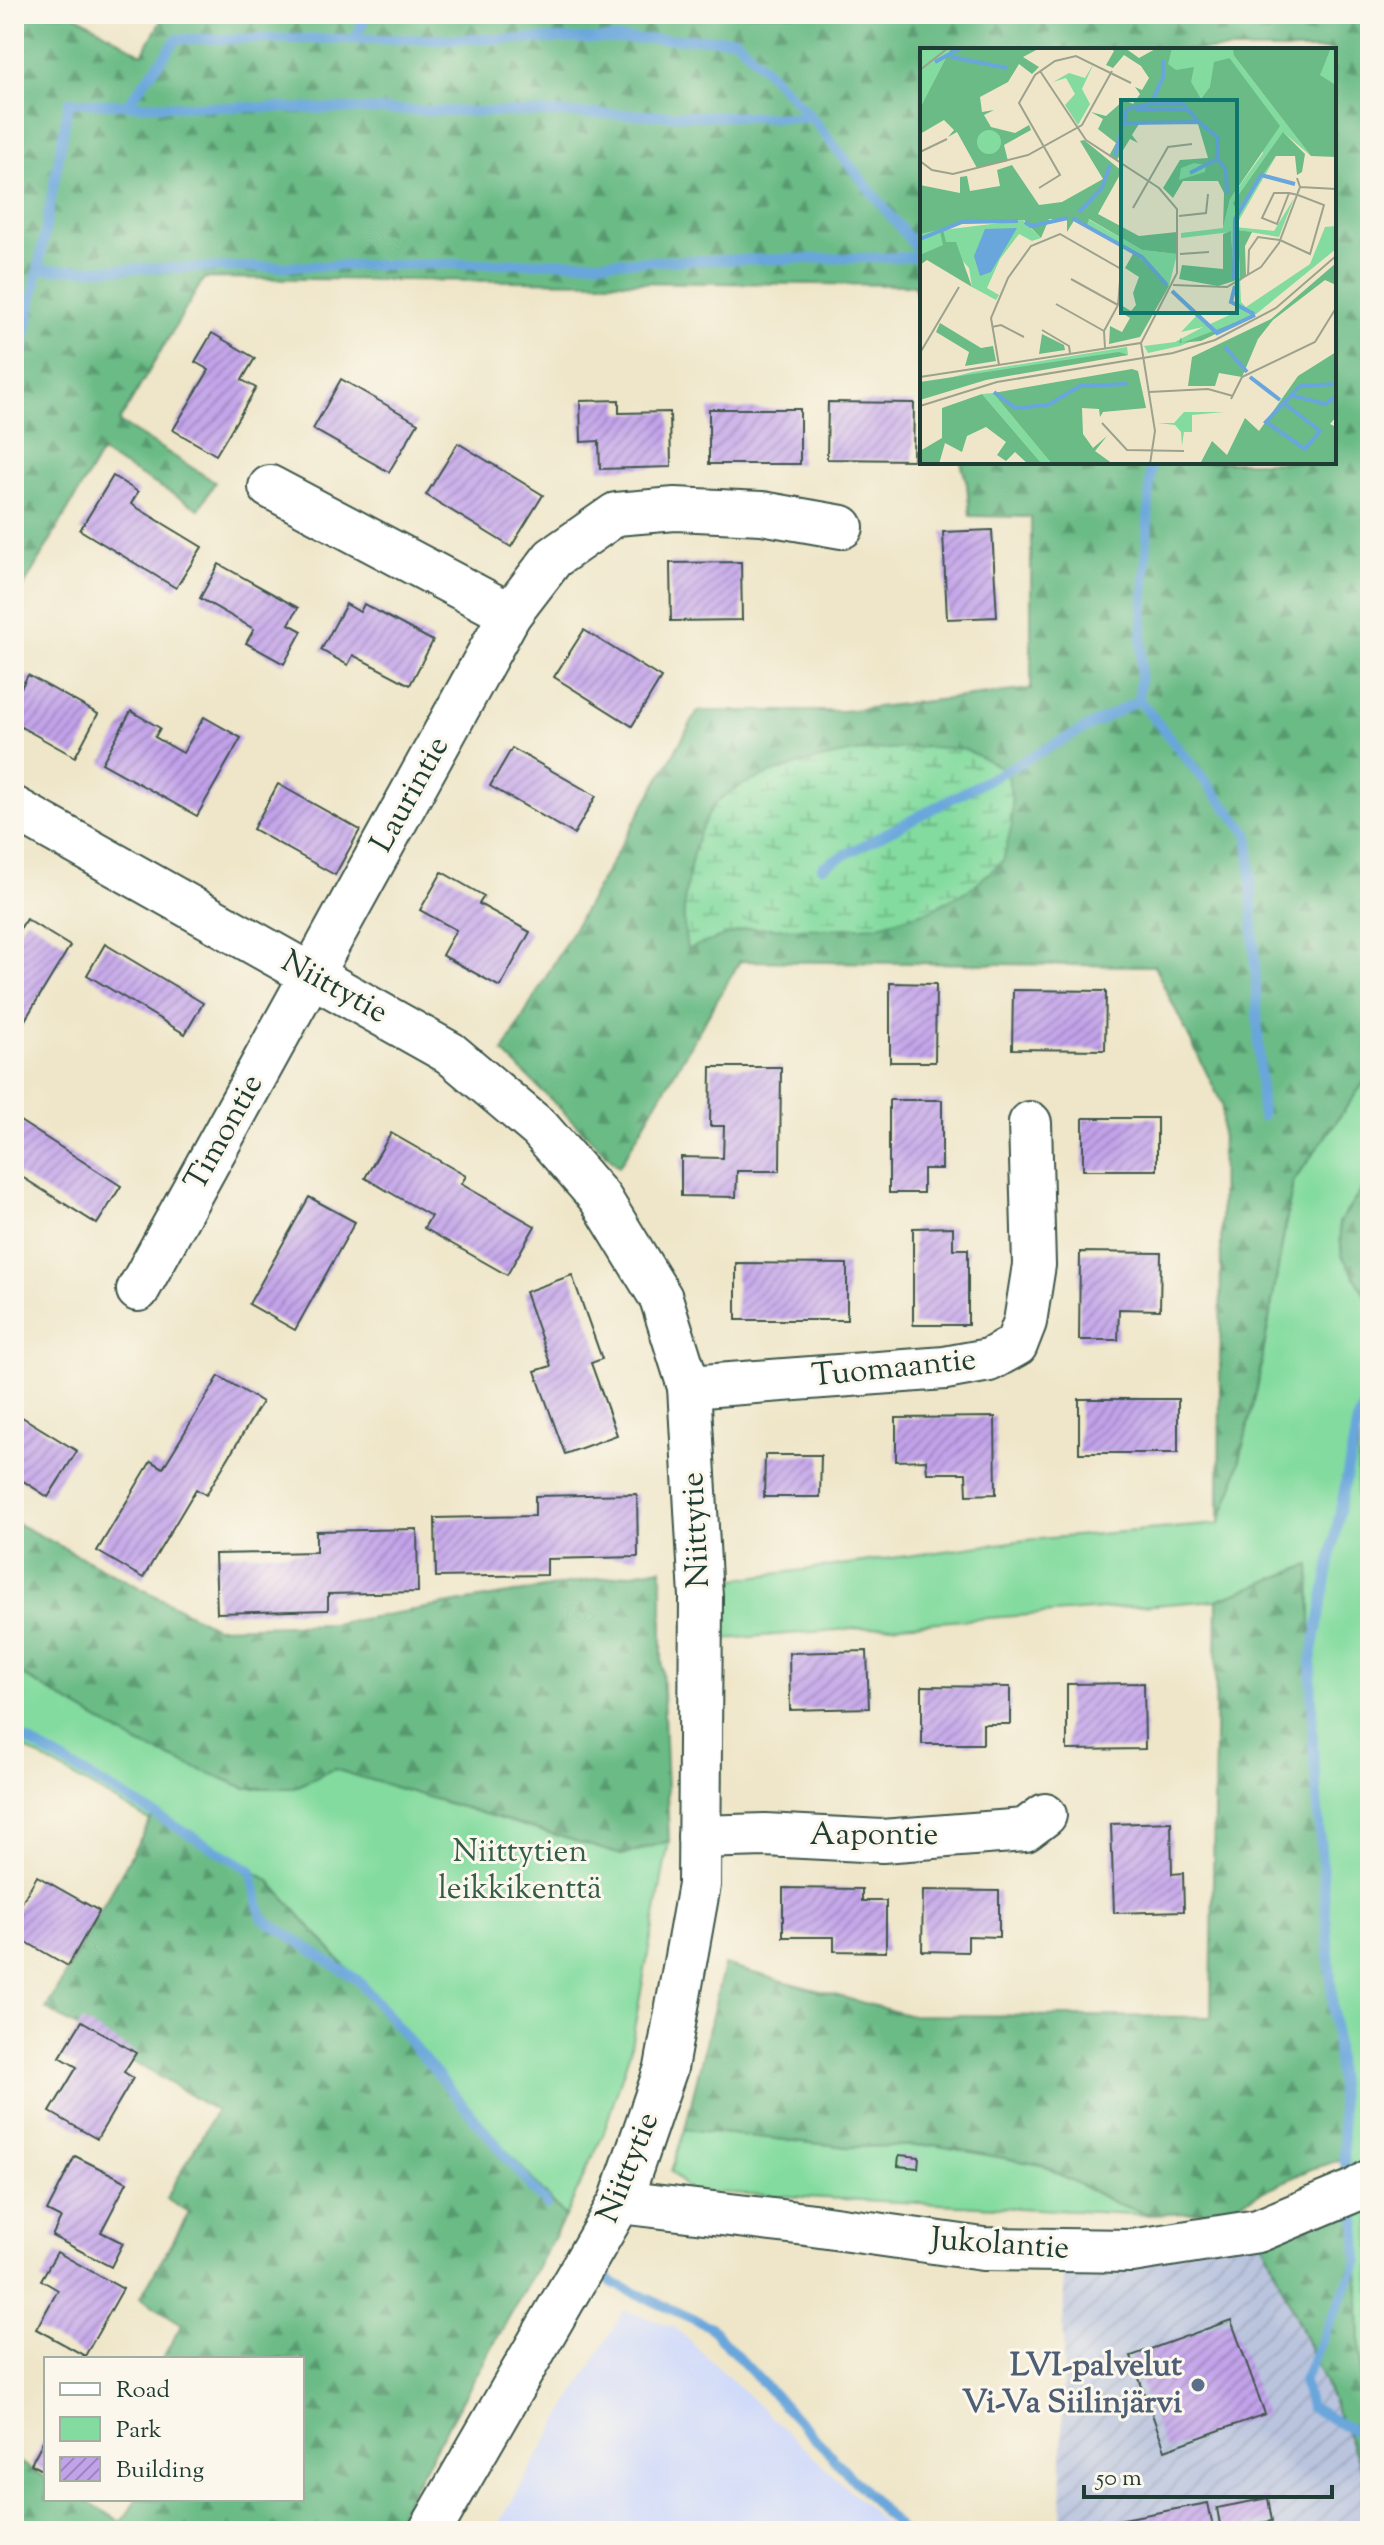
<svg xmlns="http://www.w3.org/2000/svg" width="1384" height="2545" font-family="'Sorts Mill Goudy',serif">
<defs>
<pattern id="industrial-furrows" width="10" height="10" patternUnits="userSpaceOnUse" patternTransform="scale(2)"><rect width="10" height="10" fill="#bac4de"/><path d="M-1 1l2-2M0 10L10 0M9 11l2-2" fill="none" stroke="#9fa9bf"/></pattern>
<pattern id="forest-firs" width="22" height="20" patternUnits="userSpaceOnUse" patternTransform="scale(2)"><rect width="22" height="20" fill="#6abb86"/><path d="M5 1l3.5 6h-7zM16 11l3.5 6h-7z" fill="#57996e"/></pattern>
<pattern id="wetland-marsh" width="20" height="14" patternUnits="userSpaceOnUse" patternTransform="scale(2)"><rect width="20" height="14" fill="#83db9f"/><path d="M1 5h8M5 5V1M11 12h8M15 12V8" fill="none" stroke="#6bb382"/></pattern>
<pattern id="building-hatch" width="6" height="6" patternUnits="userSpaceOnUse" patternTransform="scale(2)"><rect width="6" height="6" fill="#c2a2ea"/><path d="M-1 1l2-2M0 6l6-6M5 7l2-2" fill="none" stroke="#9d85be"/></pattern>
</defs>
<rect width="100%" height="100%" fill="#fbf7ec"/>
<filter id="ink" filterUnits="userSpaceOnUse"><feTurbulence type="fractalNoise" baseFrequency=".0125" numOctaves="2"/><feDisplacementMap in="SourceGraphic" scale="16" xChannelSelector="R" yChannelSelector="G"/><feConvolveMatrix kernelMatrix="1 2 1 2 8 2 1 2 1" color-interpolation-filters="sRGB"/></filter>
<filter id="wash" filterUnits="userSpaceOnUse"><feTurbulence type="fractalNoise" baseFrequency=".006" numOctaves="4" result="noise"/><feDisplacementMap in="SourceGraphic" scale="32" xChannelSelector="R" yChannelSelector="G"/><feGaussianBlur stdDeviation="1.8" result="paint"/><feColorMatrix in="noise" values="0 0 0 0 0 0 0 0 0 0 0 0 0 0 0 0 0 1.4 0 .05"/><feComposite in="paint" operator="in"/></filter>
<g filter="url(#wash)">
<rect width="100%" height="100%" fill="#efe6c9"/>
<!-- built -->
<path fill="#d0daf9" d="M624,2310L675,2327L893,2531H494Z"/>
<!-- industrial -->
<g fill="url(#industrial-furrows)">
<path d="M1370,1399V1512H1357L1358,1417Z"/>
<path d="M1356,2190L1370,2531H1061L1064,2290L1060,2250Z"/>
</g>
<!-- green -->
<g fill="#83db9f" stroke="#518c6a" stroke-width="2">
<path d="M1370,1074V1178L1339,1223L1342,1255L1370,1303V1399L1358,1417L1357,1512L1370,1513V2531H1365L1356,2190L1343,2159L1313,1746L1310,1565L1217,1600L712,1640L714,1582L1026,1540L1219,1524L1234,1484L1257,1388L1293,1182Z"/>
<path d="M14,1670L140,1745L334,1769L622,1855L669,1841L630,2051L603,2135L565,2217L270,1881L154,1814L152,1821L149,1820L14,1742Z"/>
<path d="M685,2129L848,2147L934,2145L1042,2165L1115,2203L1151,2215L689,2191L671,2171Z"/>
</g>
<!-- forest -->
<g fill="url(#forest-firs)" stroke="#447c5d" stroke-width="2">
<path d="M14,14H74L142,54L165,14H1370V1074L1293,1182L1257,1388L1234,1484L1219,1525L1222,1104L1154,966L740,961L619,1167L503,1052L698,711H843L1031,689V517L970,516L967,484L961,462H1334V50H922V314L914,285L204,278L119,422L215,482L199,509L101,453L14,603Z"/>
<path d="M1370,1178V1303L1342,1255L1339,1223Z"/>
<path d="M14,1522L215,1627L332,1624L662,1568V1665L669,1841L622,1855L334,1769L294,1788H245L140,1745L14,1670Z"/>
<path d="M1310,1565L1313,1746L1343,2159L1311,2169L1221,2211L1151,2215L1115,2203L1042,2165L934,2145L848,2147L685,2129L724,1965L908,2015L1211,2017L1217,1600Z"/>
<path d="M154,1814L270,1881L565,2217L389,2531H14V2459L46,2478V2499H83L122,2522L137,2499H302V2359H162L182,2324L140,2298L189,2213L166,2199L216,2111L46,2009Z"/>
<path d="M1356,2190L1363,2471L1258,2231Z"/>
</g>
<!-- wetland -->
<path fill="url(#wetland-marsh)" stroke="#518c6a" stroke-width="2" d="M924,747L964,749L1007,770L1012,800V824L1003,861L970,889L931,910L876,926L829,929L748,928L687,949C681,918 684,894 691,863C695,844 702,823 714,806C735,777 827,756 862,751C882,748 904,749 924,747Z"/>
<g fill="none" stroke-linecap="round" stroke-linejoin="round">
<!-- stream -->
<g stroke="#69a6db" stroke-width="10">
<path d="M355,39H736L812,118L922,255"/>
<path d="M127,105L812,118"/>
<path d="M38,270L922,257"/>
<path d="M14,400L69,102L127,105L177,39H355L367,14"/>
<path d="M1139,700L1249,835L1262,1116"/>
<path d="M822,867L1139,700L1151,462"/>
<path d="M14,1733L251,1870L262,1918L359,1981L547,2205"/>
<path d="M1345,2165L1313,1745L1311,1661L1358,1417L1370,1397"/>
<path d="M1356,2219L1358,2261L1303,2381L1310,2407L1370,2440"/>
<path d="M608,2278L613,2283L709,2326L902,2531"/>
</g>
</g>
<g id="blocks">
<!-- building -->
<g fill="url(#building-hatch)">
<path d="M212,333L255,358L242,380L256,388L216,455L173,430L209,370L195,362Z"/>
<path d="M341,379L418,423L389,472L313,429Z"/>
<path d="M619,400V413L670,412L671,467L600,469L599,441L581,442L580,401Z"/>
<path d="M828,402L914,403L913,460L827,459Z"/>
<rect x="709" y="409" width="91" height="55"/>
<path d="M458,443L543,495L511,547L426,495Z"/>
<path d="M113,476L138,492L131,504L202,547L176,588L80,530Z"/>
<path d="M992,530L997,617L947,619L943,532Z"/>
<path d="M741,562L742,620L671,621L670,563Z"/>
<path d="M219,564L298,608L289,624L302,631L284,664L246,643L254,629L200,598Z"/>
<path d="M346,604L360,612L364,604L433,641L410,685L353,655L348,665L321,650Z"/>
<path d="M584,630L661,678L632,726L554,677Z"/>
<path d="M28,675L98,714L75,757L14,723V700Z"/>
<path d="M131,711L160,728L155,737L183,753L204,717L241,738L197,816L102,763Z"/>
<path d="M512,748L596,796L574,834L490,786Z"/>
<path d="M278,784L360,830L335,875L253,829Z"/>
<path d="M442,872L484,896L479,904L530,932L500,987L442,955L456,930L420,910Z"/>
<path d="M26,919L70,946L14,1038V939Z"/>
<path d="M105,944L203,1003L185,1034L87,975Z"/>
<path d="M890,983L936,984L935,1062H890Z"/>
<path d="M1013,990L1106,991L1105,1050L1012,1049Z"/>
<path d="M711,1067H781L780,1171H737L736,1197L681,1196V1157L723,1158L724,1126H710Z"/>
<path d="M889,1100H942V1169H923V1193H889Z"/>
<rect x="1083" y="1118" width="74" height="52"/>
<path d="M20,1121L121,1186L97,1224L14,1172V1131Z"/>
<path d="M391,1133L466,1176L461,1184L535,1226L507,1275L424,1228L431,1216L365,1178Z"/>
<path d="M309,1197L355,1222L295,1330L249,1304Z"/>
<path d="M953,1227V1249H968V1325H913V1228Z"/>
<path d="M1080,1252L1161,1253L1160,1310L1119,1309L1118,1340H1079Z"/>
<path d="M736,1263L847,1264V1320H736Z"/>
<path d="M572,1275L602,1359L591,1363L617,1435L565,1454L535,1371L551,1366L525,1292Z"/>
<path d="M219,1376L262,1402L206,1495L196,1489L143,1578L97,1551L151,1461L163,1468Z"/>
<rect x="1079" y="1399" width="99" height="54"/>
<path d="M14,1412L77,1451L48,1497L14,1475Z"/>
<path d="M995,1417L996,1494L967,1495L966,1473H927L926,1460L896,1461V1418Z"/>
<path d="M765,1455H821L820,1497H764Z"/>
<path d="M637,1494L638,1557L547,1559V1575L436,1577L435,1518L535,1516V1496Z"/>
<path d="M417,1529L418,1592L328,1594V1610L217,1613L215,1554L316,1552V1531Z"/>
<path d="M867,1651L869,1708L790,1710L789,1653Z"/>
<path d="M1144,1683L1145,1749L1067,1750V1684Z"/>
<path d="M922,1686L1010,1687V1724H983V1744H922Z"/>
<path d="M1171,1822L1172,1874L1183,1873L1184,1911L1114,1913L1111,1824Z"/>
<path d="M37,1876L99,1911L68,1966L14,1935V1916Z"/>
<path d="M783,1888L862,1889V1901H886V1952L834,1951V1937H783Z"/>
<path d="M923,1890L999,1891V1937L968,1936V1952L922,1951Z"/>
<path d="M82,2021L136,2053L124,2072L133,2078L97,2139L50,2112L77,2067L60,2057Z"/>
<path d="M899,2155L919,2157L918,2168L898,2166Z"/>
<path d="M75,2156L127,2182L101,2232L123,2243L111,2267L52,2236L61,2218L47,2211Z"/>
<path d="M57,2252L123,2289L85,2356L36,2329L58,2290L41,2280Z"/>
<path d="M1231,2320L1265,2414L1165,2450L1131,2356Z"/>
<path d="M46,2435V2472L31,2464Z"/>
<path d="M1268,2498L1272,2521L1221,2530L1217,2508Z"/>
<path d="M1208,2503L1214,2531H1087L1086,2526Z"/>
</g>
</g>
</g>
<g filter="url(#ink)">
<use href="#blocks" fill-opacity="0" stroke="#3e564a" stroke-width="2"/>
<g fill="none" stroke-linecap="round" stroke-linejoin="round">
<defs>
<g id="minor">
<path d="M270,487L510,614"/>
<path d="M14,808L450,1053L540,1129L600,1198L661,1298L689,1387L701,1597L699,1885L666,2068L620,2202L430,2531"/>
<path d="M138,1290L510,614L553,558L616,514L675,509L762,513L842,527"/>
<path d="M689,1387L945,1368L989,1360L1016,1345L1025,1322L1034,1265L1030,1123"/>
<path d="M699,1837L765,1835L882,1841L1025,1830L1045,1815"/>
<path d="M620,2202L806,2224L983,2249L1132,2251L1258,2231L1356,2190L1370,2181"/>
</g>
</defs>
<!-- minor casing -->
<use href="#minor" stroke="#3e564a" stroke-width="46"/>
<!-- minor -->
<use href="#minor" stroke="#fff" stroke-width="42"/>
</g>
</g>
<!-- markers -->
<circle fill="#5c6f8a" stroke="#fbf7ec" stroke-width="3" cx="1198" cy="2385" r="8"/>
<g text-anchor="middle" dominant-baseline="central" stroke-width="6" stroke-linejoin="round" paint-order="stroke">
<!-- street labels -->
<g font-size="32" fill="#1f3d34" stroke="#fbf7ec">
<text transform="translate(411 795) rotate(-61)">Laurintie</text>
<text transform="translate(334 988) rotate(29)">Niittytie</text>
<text transform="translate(225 1133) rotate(-61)">Timontie</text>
<text transform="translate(894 1369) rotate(-6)">Tuomaantie</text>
<text transform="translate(697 1530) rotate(-93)">Niittytie</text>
<text x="874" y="1836">Aapontie</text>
<text transform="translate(629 2168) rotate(-68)">Niittytie</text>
<text transform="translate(1000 2245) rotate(4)">Jukolantie</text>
</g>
<!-- park labels -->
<g font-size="32" fill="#335d49" stroke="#fbf7ec">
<text x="520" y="1853">Niittytien<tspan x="520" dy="37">leikkikenttä</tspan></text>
</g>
<!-- service labels -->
<g font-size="32" font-weight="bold" fill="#4e5e75" stroke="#fbf7ec" text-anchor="end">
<text x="1182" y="2367">LVI-palvelut<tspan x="1182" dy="37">Vi-Va Siilinjärvi</tspan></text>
</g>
</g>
<!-- overview -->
<g transform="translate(920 48)">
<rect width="416" height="416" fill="#efe6c9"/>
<path d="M0,0H31L0,60ZM302,0H308L391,108L364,85L317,162L356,108L315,179L354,183L374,150L359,189L318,182L321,254L326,259L390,216L405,179L416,178V201L335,267L260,298L228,305L224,298L255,294L283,279L261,284L278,266L288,277L316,264L311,184L261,190V185L303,180L310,151L343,105ZM411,0H416V37L399,27ZM174,15L162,41L170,56L158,77L145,57L155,46L146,30L133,34L149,25L165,30ZM168,171L222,202L257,206L249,238L224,210L167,177ZM103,172L121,190L112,193L99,186L80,211L67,240L79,247L76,252L52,239L49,220L23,191V182ZM207,299L208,307L29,330L52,324ZM73,345L132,416H122L62,346ZM264,364H304L272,367V384H264L262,398L261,384L255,377L238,375H254Z" fill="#83db9f"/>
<path d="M31,0H120L103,9L119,19L112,26L99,16L88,34L60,49L62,64L74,62L64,67L71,79L95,85L109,77L111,82L84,97L88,113L57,120L37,84L28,89L34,82L24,72L0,86V60ZM190,0H205L219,10L237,0H302L360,78L310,151L303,180L304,145L298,133H263L253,150L243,140L260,112L288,110L278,76H219L212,87L218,95L210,91L197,112L189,108L196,95L178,81L183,71L171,64L186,68L204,52L213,56L220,46L215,39L222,42L229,30L221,18L204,7L193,20L186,17L194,3ZM308,0H411L400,27L416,37V109L391,108ZM363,84L385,106L382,124L377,127L375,108H356L317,163L313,155ZM164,92L202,123L178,166L219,188L257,184V206L222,202L169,171L167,177L155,171L147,184V171H129L121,190L104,172L36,176L23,182L26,194H36L52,239L7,212L0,217V137L40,145V129L47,128L50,143L80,138L77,122L92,117L119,157L142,154L183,131L160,93ZM318,182L332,184L325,198L326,228L320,233ZM311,183L314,233L298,238L259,231L262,217L303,221V186ZM214,204L249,238L220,289L189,296L190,278L202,284L210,270L199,263L201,257L211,263L216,257L213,245L219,229L205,220ZM416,215V237L405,232L353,272L338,291L322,329L299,325L295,338H268L272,309L351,271ZM335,267L281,293L259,295L261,289L262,295ZM20,275L61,300L73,298L76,313L45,318L49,304L16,284ZM122,286L144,297L145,302L119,306ZM199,304L208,307L66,332L0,352V334ZM416,304V369L410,376L416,379V416H280L292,393L307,407L325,370L339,383L378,328ZM212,321L218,323L226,360L183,364L180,369L179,361L162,360L163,386L173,400L187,388L175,403L193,416H132L73,345ZM62,346L122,416H108L95,404L86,413L77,407L86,394L66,379L47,388L42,404L25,395L19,416H0V403L22,390V360Z" fill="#6abb86"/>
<path d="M252,0H313L314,9L294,14L290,39L281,51L271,34L274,19L256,22L248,16ZM57 94a12 12 0 1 1 24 0a12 12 0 1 1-24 0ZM274,115L286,117L285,124L259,132L261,120ZM27,180L20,183L23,197L0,207V186Z" fill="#83db9f"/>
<path d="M97,180L71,224L60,228L54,208L65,181Z" fill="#69a6db"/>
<path fill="none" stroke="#69a6db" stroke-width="4" d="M31,9L87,20M15,14L41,0M232,56H263L278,73M215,61L269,62M205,75L279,74L298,90L297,111L270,125M195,108L207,61L231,56L243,29V12M297,111L306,122L307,146M159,164L182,140L190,117M152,170L222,209L247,237M105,174L111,178L148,170M0,191L42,174L98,173M314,232L315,171L341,127L375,136M315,238L311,254L334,266M252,243L297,285L335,267M305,299L327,324M330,329L360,352M74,344L95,360L128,357L160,338L208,336M373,348L406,356L416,348M365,356L400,383L385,401L346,374L380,338L416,336"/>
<path fill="none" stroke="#9ca28d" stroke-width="2" d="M0,22L28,0M120,23L166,92L239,140L257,161V225L221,295M0,104L27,91M0,113L12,122L33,126L108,107L162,77L192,23M380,139L416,141M119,140L140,127L99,55L115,27L135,13L156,8L211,35M213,160L248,99L272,96M259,168L286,165L288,146M260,206L289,204M328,227L329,202L338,189L360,192L390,206L404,157L378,147L369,145H354L342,170L357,176L369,145M151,231L198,257M253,237L307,239L341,219L359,195L380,139L377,130M136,256L184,283M72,279L81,277L104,289M122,282L149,298L150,305M0,305L39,239M79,317L71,270L88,230L111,198L140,186L201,221L198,257L184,283L185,300M0,329L221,295L235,383L230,416M229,344L288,341L313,348M311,351L322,329L395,294L416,260M0,358L77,334L253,305L295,292L356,260L416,208M182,375L207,402L264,403"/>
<path fill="#0f766e" fill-opacity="0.15" stroke="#0f766e" stroke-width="4" d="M201,52H317V265H201Z"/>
<rect width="416" height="416" fill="none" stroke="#1f3d34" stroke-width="4"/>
</g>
<!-- margin -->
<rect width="1384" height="2545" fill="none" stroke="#fbf7ec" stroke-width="48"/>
<!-- legend -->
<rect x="44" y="2357" width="260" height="144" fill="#fbf7ec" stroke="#a3ada2" stroke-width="2"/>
<rect x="60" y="2383" width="40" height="12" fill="#ffffff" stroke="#a3ada2" stroke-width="2"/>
<text x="116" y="2397" font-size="24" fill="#1f3d34">Road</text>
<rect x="60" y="2417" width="40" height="24" fill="#83db9f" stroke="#a3ada2" stroke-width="2"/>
<text x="116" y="2437" font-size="24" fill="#1f3d34">Park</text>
<rect x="60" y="2457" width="40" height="24" fill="url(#building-hatch)" stroke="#a3ada2" stroke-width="2"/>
<text x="116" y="2477" font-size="24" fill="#1f3d34">Building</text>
<!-- scale -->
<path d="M1084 2485v12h248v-12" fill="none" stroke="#1f3d34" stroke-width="4"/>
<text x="1096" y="2485" font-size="24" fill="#1f3d34" stroke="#fbf7ec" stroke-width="6" paint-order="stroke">50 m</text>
</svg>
